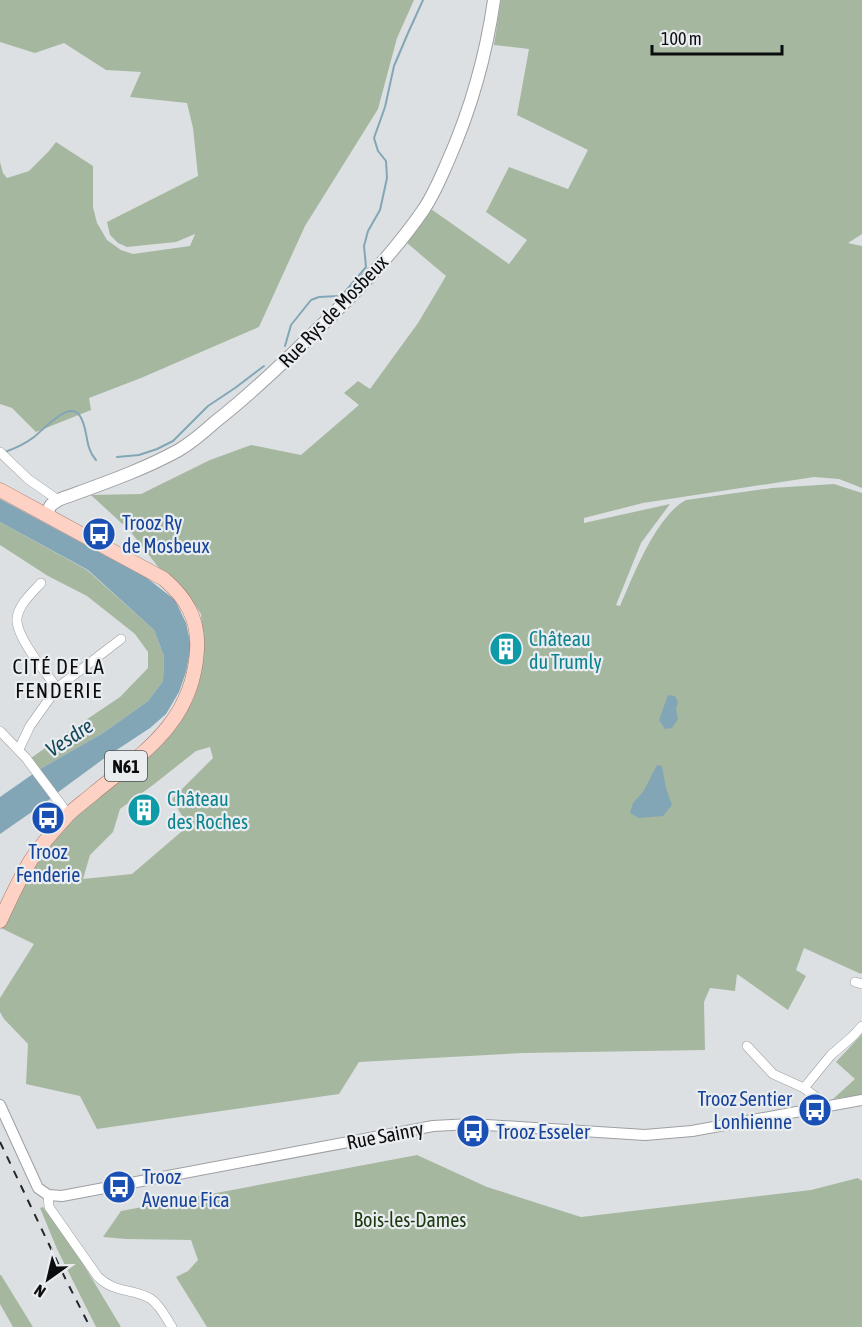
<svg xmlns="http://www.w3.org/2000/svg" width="862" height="1327" font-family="'Asap Condensed',sans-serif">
<rect width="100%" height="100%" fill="#dde0e3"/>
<!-- green -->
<g fill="#a6b7a0" fill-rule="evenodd">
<path d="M0,0H414L397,38L378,109L305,226L259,327L141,378L89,398L91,410L36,432L12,408L0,404V162L3,173L7,178L29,171L49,151L56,142L93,166V207L97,223L107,240L121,250L133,254L190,246L195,234L176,242L127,247L118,243L110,235L107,222L198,176L193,128L187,103L130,97L141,72L106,70L64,43L35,53L0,42Z"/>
<path d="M501,0H862V234L848,243L862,246V488L839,479L814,477L643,503L584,518V523L670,504L641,543L616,605L620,606C633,576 656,516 686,500L772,488L834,484L862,493V972L861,974L804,948L796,970L806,976L788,1010L737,974L735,991L710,988L704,1002L705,1050L523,1053L359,1062L339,1094L97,1129L80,1096L26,1084L28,1044L4,1019L0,1012V998L34,944L1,928L34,863L67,819L170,734L193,700L203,651L201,614L187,594L159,568L130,531L91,495L141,494L210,460L251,445L301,455L359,405L344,393L358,381L370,389L418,323L446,276L407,243L431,209L509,264L527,240L486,212L509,167L568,189L588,150L517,115L529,49L494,45ZM210,747L213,758L172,799L188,826L132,874L83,879L90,855L113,832L120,809L153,785L196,751Z"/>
<path d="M0,522L87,570L154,630L164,656L163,681L148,701L103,733L40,769L31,758L68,732L120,697L148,668V652L135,634L87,596L48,576L0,545Z"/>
<path d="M862,1034V1095L833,1099L855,1079L836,1062Z"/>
<path d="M417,1155L487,1187L581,1217L811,1190L858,1178L862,1181V1327H207L176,1277L188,1271L198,1260L191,1240L126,1239L103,1237L121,1211Z"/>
<path d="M43,1207L76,1252L121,1327H96L57,1249L40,1208Z"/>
<path d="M0,1275H1L33,1327H13L0,1304Z"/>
</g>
<!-- water -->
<g fill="#82a6b6">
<path d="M0,499L147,578L175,600L186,623L191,646L186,672L179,692L166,714L150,728L106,757L57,793L49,800L0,834V797L40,769L103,733L148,701L163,681L164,656L154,630L88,570L0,522Z"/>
<path d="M668,695L675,696L678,702L676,709L678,719L672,728L665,729L659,720Z"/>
<path d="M657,765L662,766L666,788L672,805L663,816L639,818L630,813L633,803L643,792Z"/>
</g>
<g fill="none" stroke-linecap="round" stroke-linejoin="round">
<!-- stream -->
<g stroke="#82a6b6" stroke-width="2">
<path d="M285,346L291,325L311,300L319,297L338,296L344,293L366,267L364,246L368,231L380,210L387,178L386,161L378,151L374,138L385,107L394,66L408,33L423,0"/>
<path d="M5,452C16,448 25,444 34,437C43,430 70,399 80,416C89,430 84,447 96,460"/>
<path d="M117,457L139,455L157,449L173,441L208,406L235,388L264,366"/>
</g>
<defs>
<g id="minor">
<path d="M0,452L28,479L58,500"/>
<path d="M41,583C32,593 19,604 17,618C15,636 46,673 57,688"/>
<path d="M0,731L26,758L68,814"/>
<path d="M19,749L30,726L57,688L121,639"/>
<path d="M855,982L862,984"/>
<path d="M747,1046L773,1074L804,1088L826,1105"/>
<path d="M804,1088L831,1055L853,1036L862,1026"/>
<path d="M48,1195L49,1207L98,1277C116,1294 133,1288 151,1299C160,1305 166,1318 172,1327"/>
</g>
<path id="tertiary" d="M0,1105L38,1188L48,1195L62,1196L433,1126L471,1124L645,1135L692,1131L862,1100"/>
<path id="secondary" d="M46,515L51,505L58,500C99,485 141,471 179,450C192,442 204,432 215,422C242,401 268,377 293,353C340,308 387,263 424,209C434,194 441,177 448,161C471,109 486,56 494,0"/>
<path id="primary" d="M0,490L164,579C186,598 199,619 197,650C193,722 144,752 94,793C85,801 74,808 66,817C54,831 41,844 31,860C19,879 10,900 0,921"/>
</defs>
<!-- minor casing -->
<use href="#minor" stroke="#9d9fa2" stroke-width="10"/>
<!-- tertiary casing -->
<use href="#tertiary" stroke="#9d9fa2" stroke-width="12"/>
<!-- secondary casing -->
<use href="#secondary" stroke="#9d9fa2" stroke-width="14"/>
<!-- primary casing -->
<use href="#primary" stroke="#a7786b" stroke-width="15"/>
<!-- minor -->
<use href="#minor" stroke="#fff" stroke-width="9"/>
<!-- tertiary -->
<use href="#tertiary" stroke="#fff" stroke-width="10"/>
<!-- secondary -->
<use href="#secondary" stroke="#fff" stroke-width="12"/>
<!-- primary -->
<use href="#primary" stroke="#fdd1c4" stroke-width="14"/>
<!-- rail -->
<path stroke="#242526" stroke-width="2" stroke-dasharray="8 8" stroke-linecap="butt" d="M0,1142L66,1280L90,1327"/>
</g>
<!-- icons -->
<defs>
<symbol id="bus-disc" viewBox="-11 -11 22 22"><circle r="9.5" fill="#1a4fb4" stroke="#eaedf0"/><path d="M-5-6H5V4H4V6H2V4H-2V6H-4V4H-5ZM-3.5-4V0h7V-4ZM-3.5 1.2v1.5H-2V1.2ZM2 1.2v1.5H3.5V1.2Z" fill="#fff"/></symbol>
<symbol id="building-disc" viewBox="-11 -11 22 22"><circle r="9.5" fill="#0f9aa8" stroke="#eaedf0"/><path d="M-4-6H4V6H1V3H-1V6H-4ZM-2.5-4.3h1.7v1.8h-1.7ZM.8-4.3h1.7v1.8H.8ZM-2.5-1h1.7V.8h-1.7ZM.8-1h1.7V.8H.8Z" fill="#fff"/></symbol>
</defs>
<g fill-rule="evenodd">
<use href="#bus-disc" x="80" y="515" width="38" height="38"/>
<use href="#building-disc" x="487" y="630" width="38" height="38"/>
<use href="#building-disc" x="125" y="791" width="38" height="38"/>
<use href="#bus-disc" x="29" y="799" width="38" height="38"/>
<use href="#bus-disc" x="796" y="1091" width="38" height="38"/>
<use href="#bus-disc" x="454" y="1112" width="38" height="38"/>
<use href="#bus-disc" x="100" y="1168" width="38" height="38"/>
</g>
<g text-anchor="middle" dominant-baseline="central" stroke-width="4.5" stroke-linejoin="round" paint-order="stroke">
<!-- shield labels -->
<rect fill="#eaedf0" stroke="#4e5051" stroke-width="1.5" x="105" y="751" width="42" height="30" rx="4.5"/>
<g font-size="18" font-weight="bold" fill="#0b0c0d">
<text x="126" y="766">N61</text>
</g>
<!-- street labels -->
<g font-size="20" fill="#0b0c0d" stroke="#eaedf0">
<text transform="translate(333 311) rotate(-46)">Rue Rys de Mosbeux</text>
<text transform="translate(385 1135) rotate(-11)">Rue Sainry</text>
</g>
<!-- transit labels -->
<g font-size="20" fill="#164399" stroke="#eaedf0" text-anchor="start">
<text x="122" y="522">Trooz Ry<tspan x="122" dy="23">de Mosbeux</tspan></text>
<text x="48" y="851" text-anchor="middle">Trooz<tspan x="48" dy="23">Fenderie</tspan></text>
<text x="792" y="1098" text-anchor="end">Trooz Sentier<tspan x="792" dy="23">Lonhienne</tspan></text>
<text x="496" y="1131">Trooz Esseler</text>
<text x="142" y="1176">Trooz<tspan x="142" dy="23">Avenue Fica</tspan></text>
</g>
<!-- culture labels -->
<g font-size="20" fill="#0d838f" stroke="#eaedf0" text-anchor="start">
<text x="529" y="638">Château<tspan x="529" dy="23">du Trumly</tspan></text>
<text x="167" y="798">Château<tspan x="167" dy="23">des Roches</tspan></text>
</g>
<!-- park labels -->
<g font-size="20" fill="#1a380e" stroke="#eaedf0">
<text x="410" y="1219">Bois-les-Dames</text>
</g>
<!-- neighbourhood labels -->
<g font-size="21" letter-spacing="1.5" fill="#0b0c0d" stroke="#eaedf0">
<text x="59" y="666">CITÉ DE LA<tspan x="59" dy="24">FENDERIE</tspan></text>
</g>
<!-- water labels -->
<g font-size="21" font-style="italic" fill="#15475a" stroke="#eaedf0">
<text transform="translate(69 737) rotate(-33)">Vesdre</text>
</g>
</g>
<!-- north arrow -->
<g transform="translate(48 1279) rotate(214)" stroke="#eaedf0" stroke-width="4.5" paint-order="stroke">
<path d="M0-4.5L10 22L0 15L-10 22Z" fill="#0b0c0d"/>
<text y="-9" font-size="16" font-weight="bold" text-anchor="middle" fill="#0b0c0d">N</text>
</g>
<!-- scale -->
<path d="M652 45v9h130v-9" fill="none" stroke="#0b0c0d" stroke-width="3"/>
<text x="661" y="45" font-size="18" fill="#0b0c0d" stroke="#eaedf0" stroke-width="4.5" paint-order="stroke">100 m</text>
</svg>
